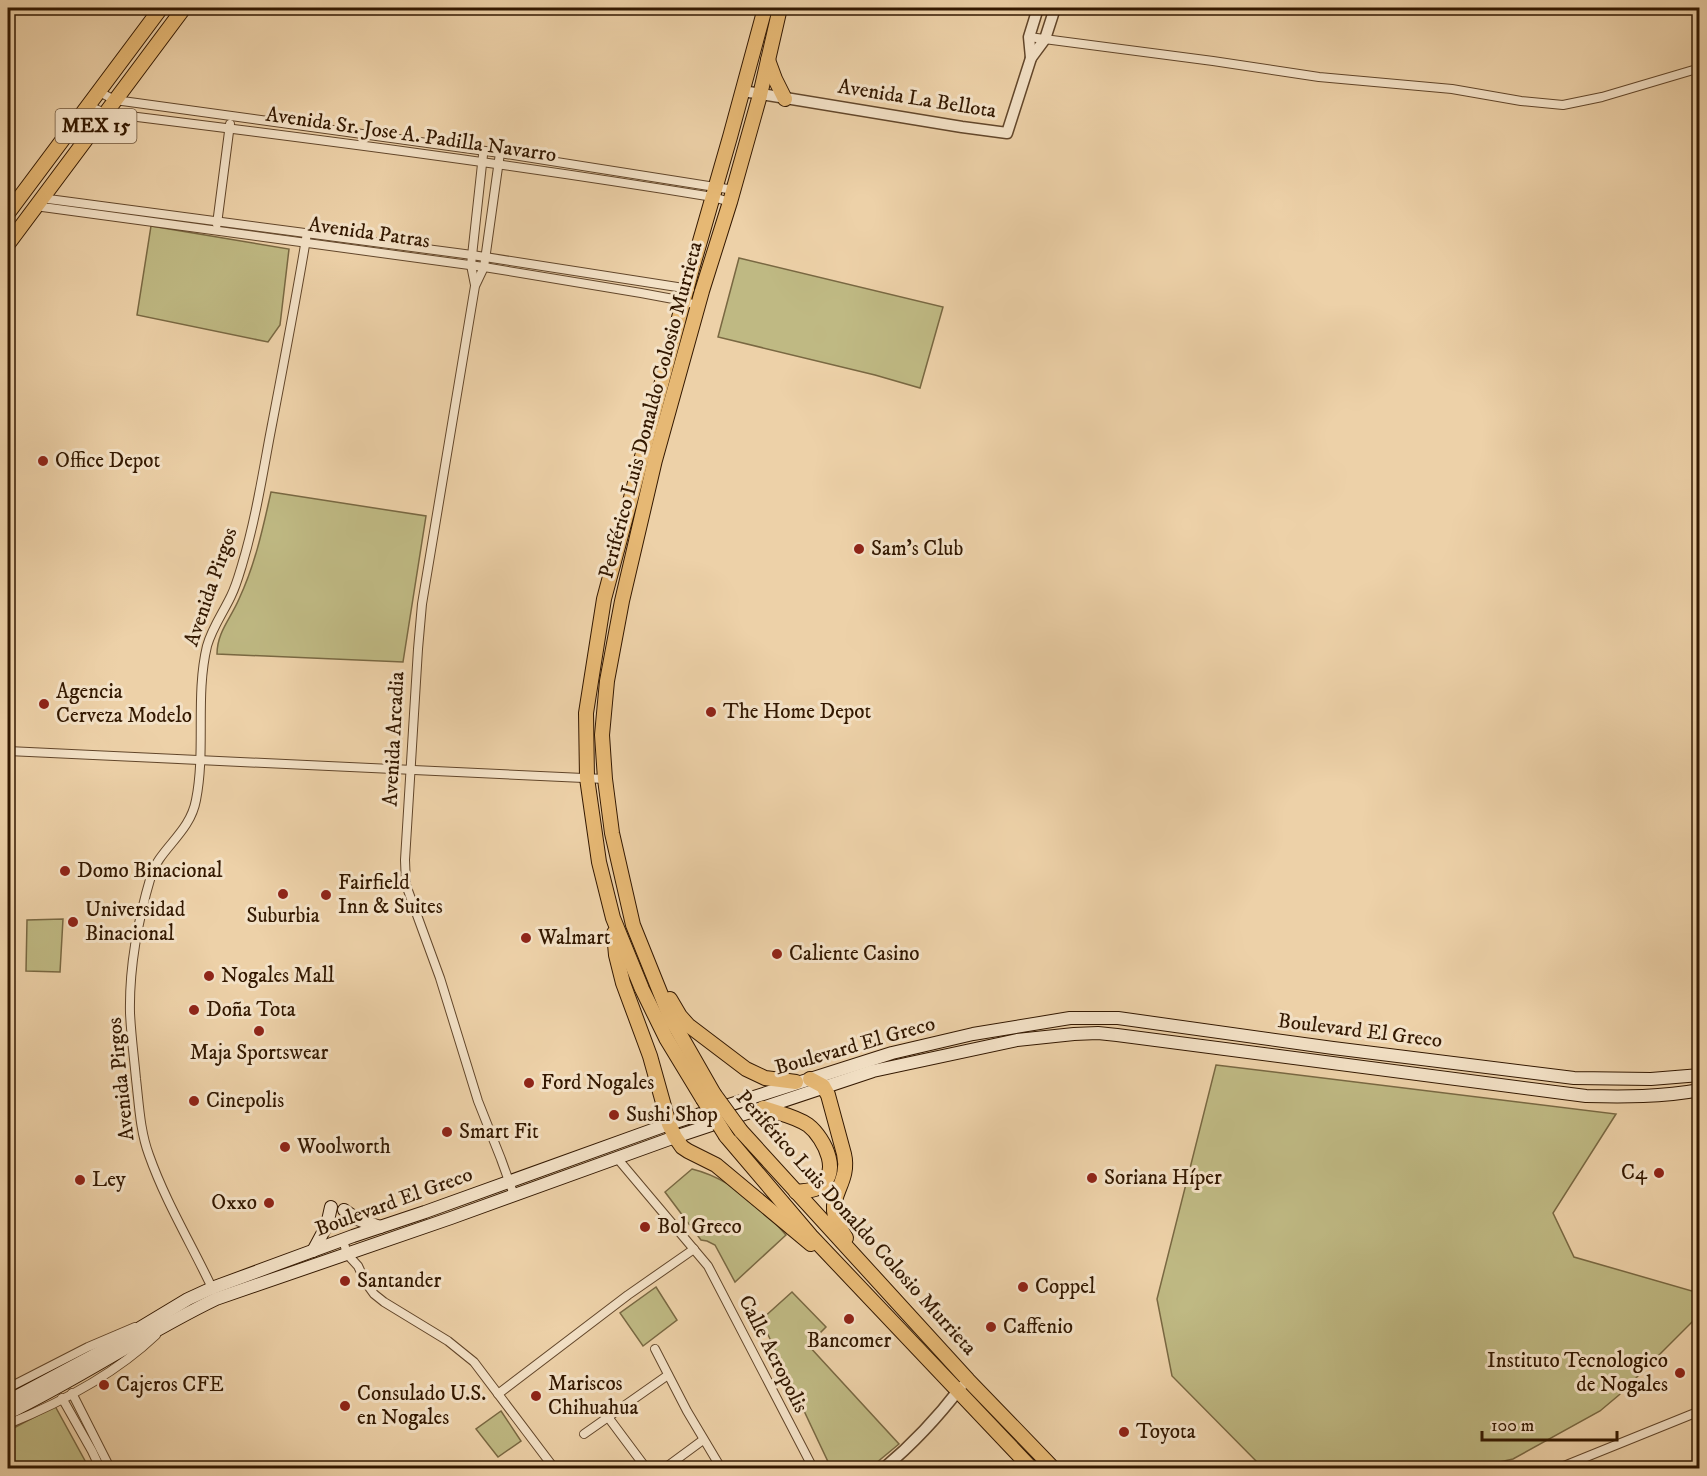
<svg xmlns="http://www.w3.org/2000/svg" width="1707" height="1476" font-family="'IM FELL DW Pica',serif">
<rect width="100%" height="100%" fill="#edd1a8"/>
<filter id="stains"><feTurbulence type="fractalNoise" baseFrequency=".00333" numOctaves="4"/><feColorMatrix values="0 0 0 0 .2 0 0 0 0 .09 0 0 0 0 .02 0 0 0 .5 -.17"/></filter>
<radialGradient id="worn" r=".72"><stop offset=".6" stop-color="#630" stop-opacity="0"/><stop offset="1" stop-color="#630" stop-opacity=".3"/></radialGradient>
<!-- green -->
<g fill="#bfb983" stroke="#796842" stroke-width="1.5">
<path d="M151,226L289,249L280,325L268,342L137,315Z"/>
<path d="M739,258L943,307L920,388L875,375L718,337Z"/>
<path d="M271,492L426,516L403,662L217,654C217,632 231,618 239,599C255,565 263,528 271,492Z"/>
<path d="M63,919L60,972L26,971L27,920Z"/>
<path d="M1216,1065L1616,1114L1553,1213L1574,1257L1699,1293V1315L1619,1395L1600,1411L1513,1459L1473,1468H1263L1172,1376L1157,1299Z"/>
<path d="M692,1169C729,1178 762,1207 786,1235L735,1282L715,1245L707,1241L701,1240L665,1192Z"/>
<path d="M656,1287L677,1320L643,1346L620,1313Z"/>
<path d="M792,1292L826,1327L808,1345L899,1444L870,1468H831L761,1320Z"/>
<path d="M55,1406L89,1468H8V1431Z"/>
<path d="M501,1411L521,1441L498,1457L476,1429Z"/>
</g>
<g fill="none" stroke-linecap="round" stroke-linejoin="round">
<defs>
<g id="minor">
<path d="M1029,37L1213,61L1319,77L1452,89L1521,101L1563,105L1602,97L1700,68"/>
<path d="M97,91L115,100L500,153L734,190"/>
<path d="M86,105L105,113C308,138 511,164 713,197L730,202"/>
<path d="M500,153L484,267L475,286L422,604L418,649L405,860L406,885L440,978L478,1101L501,1159L514,1195"/>
<path d="M41,198L472,255L690,289"/>
<path d="M35,206L484,267L641,293L684,301L698,306"/>
<path d="M217,224L230,124"/>
<path d="M475,285L471,265L483,155"/>
<path d="M8,751L605,779"/>
<path d="M617,1158L708,1266L813,1468"/>
<path d="M343,1240L347,1254L358,1266L366,1283L374,1294L384,1302L448,1341L474,1362L554,1468"/>
<path d="M213,1290C192,1245 166,1203 149,1155C140,1131 139,1104 136,1079C134,1057 131,1035 130,1013C129,966 138,920 151,876C159,849 190,833 196,800C206,750 195,696 207,646C212,628 223,613 231,596C236,586 239,575 242,565C255,522 262,478 270,435C283,367 296,300 307,233"/>
<path d="M655,1349L687,1411L721,1468"/>
<path d="M8,1388L88,1347L135,1327"/>
<path d="M72,1393L110,1468"/>
<path d="M498,1394L628,1295L694,1249"/>
<path d="M62,1398L92,1451L100,1468"/>
<path d="M608,1417L646,1468"/>
<path d="M8,1424C60,1403 115,1374 156,1335"/>
<path d="M584,1434L668,1375"/>
<path d="M665,1468L703,1440"/>
<path d="M1559,1468L1700,1411"/>
</g>
<g id="tertiary">
<path d="M1031,58L1029,37L1038,8"/>
<path d="M743,91L962,127L1007,133L1031,58L1045,39L1055,8"/>
<path d="M884,1468C913,1444 938,1417 961,1387"/>
</g>
<g id="secondary">
<path d="M344,1210L357,1219L380,1227"/>
<path d="M313,1251L327,1225L331,1207"/>
<path d="M8,1401L100,1352L188,1299L212,1288L353,1236L425,1212L669,1124L892,1053L973,1034L1070,1018H1118L1333,1048L1574,1078L1651,1079L1700,1075"/>
<path d="M8,1413C79,1379 145,1333 216,1299L451,1218L675,1137L873,1071L1017,1040L1074,1034L1098,1033L1117,1035L1586,1096C1624,1097 1662,1097 1700,1090"/>
</g>
<g id="primary">
<path d="M768,60L775,79L785,99"/>
<path d="M614,933L616,955L623,983L650,1056L669,1124L675,1137L682,1147L688,1151L716,1165L811,1244"/>
<path d="M670,999L680,1016L688,1025L746,1069L765,1078L796,1082"/>
<path d="M810,1079L823,1086L828,1095L844,1154C850,1179 832,1193 834,1211C835,1221 841,1229 846,1238"/>
<path d="M714,1094L670,1017L633,925L612,833L605,779L602,735L607,681L622,601L655,460L702,291L730,202L760,95L780,8"/>
<path d="M703,1099L666,1038L642,989L613,918L599,862L587,778L586,713L604,599L692,269L730,137L765,8"/>
<path d="M763,1108C778,1113 795,1116 808,1125C825,1138 844,1177 815,1189C809,1191 802,1191 796,1192"/>
<path d="M741,1131L968,1380L1053,1468"/>
<path d="M726,1136L811,1236L1031,1468"/>
</g>
<g id="trunk">
<path d="M8,213L161,8"/>
<path d="M8,244L184,8"/>
</g>
</defs>
<!-- minor casing -->
<use href="#minor" stroke="#62462a" stroke-width="10"/>
<!-- tertiary casing -->
<use href="#tertiary" stroke="#62462a" stroke-width="13"/>
<!-- secondary casing -->
<use href="#secondary" stroke="#331800" stroke-width="14"/>
<!-- primary casing -->
<use href="#primary" stroke="#331800" stroke-width="16"/>
<!-- trunk casing -->
<use href="#trunk" stroke="#331800" stroke-width="16"/>
<!-- minor -->
<use href="#minor" stroke="#f3e1c6" stroke-width="8"/>
<!-- tertiary -->
<use href="#tertiary" stroke="#f3e1c6" stroke-width="10"/>
<!-- secondary -->
<use href="#secondary" stroke="#f3e1c6" stroke-width="12"/>
<!-- primary -->
<use href="#primary" stroke="#e6b874" stroke-width="14"/>
<!-- trunk -->
<use href="#trunk" stroke="#e6b874" stroke-width="14"/>
<defs>
<g id="primary-bridge">
<path d="M714,1094L741,1131"/>
<path d="M703,1099L726,1136"/>
</g>
</defs>
<!-- primary-bridge casing -->
<use href="#primary-bridge" stroke="#331800" stroke-width="16" stroke-linecap="butt"/>
<!-- primary-bridge -->
<use href="#primary-bridge" stroke="#e6b874" stroke-width="14"/>
</g>
<!-- markers -->
<g fill="#8f2418" stroke="#f3e1c6" stroke-width="2">
<circle cx="43" cy="461" r="6"/>
<circle cx="859" cy="549" r="6"/>
<circle cx="44" cy="704" r="6"/>
<circle cx="711" cy="712" r="6"/>
<circle cx="65" cy="871" r="6"/>
<circle cx="283" cy="894" r="6"/>
<circle cx="326" cy="895" r="6"/>
<circle cx="73" cy="922" r="6"/>
<circle cx="526" cy="938" r="6"/>
<circle cx="777" cy="954" r="6"/>
<circle cx="209" cy="976" r="6"/>
<circle cx="194" cy="1010" r="6"/>
<circle cx="259" cy="1031" r="6"/>
<circle cx="529" cy="1083" r="6"/>
<circle cx="194" cy="1101" r="6"/>
<circle cx="614" cy="1115" r="6"/>
<circle cx="447" cy="1132" r="6"/>
<circle cx="285" cy="1147" r="6"/>
<circle cx="1659" cy="1173" r="6"/>
<circle cx="1092" cy="1178" r="6"/>
<circle cx="80" cy="1180" r="6"/>
<circle cx="269" cy="1203" r="6"/>
<circle cx="645" cy="1227" r="6"/>
<circle cx="345" cy="1281" r="6"/>
<circle cx="1023" cy="1287" r="6"/>
<circle cx="849" cy="1319" r="6"/>
<circle cx="991" cy="1327" r="6"/>
<circle cx="1680" cy="1373" r="6"/>
<circle cx="104" cy="1385" r="6"/>
<circle cx="536" cy="1396" r="6"/>
<circle cx="345" cy="1406" r="6"/>
<circle cx="1124" cy="1432" r="6"/>
</g>
<g text-anchor="middle" dominant-baseline="central" stroke-width="6" stroke-linejoin="round" paint-order="stroke">
<!-- shield labels -->
<rect fill="#f3e1c6" stroke="#6d543b" stroke-width="1.5" x="55.5" y="109" width="81" height="34" rx="4.5"/>
<g font-size="20" font-weight="bold" fill="#331800">
<text x="96" y="126">MEX 15</text>
</g>
<!-- street labels -->
<g font-size="21" fill="#331800" stroke="#f3e1c6">
<text transform="translate(917 99) rotate(9)">Avenida La Bellota</text>
<text transform="translate(411 135) rotate(8)">Avenida Sr. Jose A. Padilla Navarro</text>
<text transform="translate(369 233) rotate(8)">Avenida Patras</text>
<text transform="translate(651 410) rotate(-75)">Periférico Luis Donaldo Colosio Murrieta</text>
<text transform="translate(211 587) rotate(-71)">Avenida Pirgos</text>
<text transform="translate(394 739) rotate(-87)">Avenida Arcadia</text>
<text transform="translate(1360 1031) rotate(7)">Boulevard El Greco</text>
<text transform="translate(855 1046) rotate(-16)">Boulevard El Greco</text>
<text transform="translate(121 1079) rotate(-96)">Avenida Pirgos</text>
<text transform="translate(394 1202) rotate(-20)">Boulevard El Greco</text>
<text transform="translate(856 1223) rotate(48)">Periférico Luis Donaldo Colosio Murrieta</text>
<text transform="translate(773 1354) rotate(63)">Calle Acropolis</text>
</g>
<!-- poi labels -->
<g font-size="21" fill="#331800" stroke="#f3e1c6" text-anchor="start">
<text x="55" y="461">Office Depot</text>
<text x="871" y="549">Sam's Club</text>
<text x="56" y="692">Agencia<tspan x="56" dy="24">Cerveza Modelo</tspan></text>
<text x="723" y="712">The Home Depot</text>
<text x="77" y="871">Domo Binacional</text>
<text x="338" y="883">Fairfield<tspan x="338" dy="24">Inn &amp; Suites</tspan></text>
<text x="85" y="910">Universidad<tspan x="85" dy="24">Binacional</tspan></text>
<text x="283" y="916" text-anchor="middle">Suburbia</text>
<text x="538" y="938">Walmart</text>
<text x="789" y="954">Caliente Casino</text>
<text x="221" y="976">Nogales Mall</text>
<text x="206" y="1010">Doña Tota</text>
<text x="259" y="1053" text-anchor="middle">Maja Sportswear</text>
<text x="541" y="1083">Ford Nogales</text>
<text x="206" y="1101">Cinepolis</text>
<text x="626" y="1115">Sushi Shop</text>
<text x="459" y="1132">Smart Fit</text>
<text x="297" y="1147">Woolworth</text>
<text x="1647" y="1173" text-anchor="end">C4</text>
<text x="1104" y="1178">Soriana Híper</text>
<text x="92" y="1180">Ley</text>
<text x="257" y="1203" text-anchor="end">Oxxo</text>
<text x="657" y="1227">Bol Greco</text>
<text x="357" y="1281">Santander</text>
<text x="1035" y="1287">Coppel</text>
<text x="1003" y="1327">Caffenio</text>
<text x="849" y="1341" text-anchor="middle">Bancomer</text>
<text x="1668" y="1361" text-anchor="end">Instituto Tecnologico<tspan x="1668" dy="24">de Nogales</tspan></text>
<text x="548" y="1384">Mariscos<tspan x="548" dy="24">Chihuahua</tspan></text>
<text x="116" y="1385">Cajeros CFE</text>
<text x="357" y="1394">Consulado U.S.<tspan x="357" dy="24">en Nogales</tspan></text>
<text x="1136" y="1432">Toyota</text>
</g>
</g>
<!-- margin -->
<rect width="1707" height="1476" fill="none" stroke="#edd1a8" stroke-width="30"/>
<rect x="9" y="9" width="1689" height="1458" fill="none" stroke="#331800" stroke-width="3"/>
<rect x="15" y="15" width="1677" height="1446" fill="none" stroke="#331800" stroke-width="1.5"/>
<!-- scale -->
<path d="M1482 1431v9h135v-9" fill="none" stroke="#331800" stroke-width="3"/>
<text x="1491" y="1431" font-size="18" fill="#331800" stroke="#f3e1c6" stroke-width="4.5" paint-order="stroke">100 m</text>
<rect width="100%" height="100%" filter="url(#stains)"/>
<rect width="100%" height="100%" fill="url(#worn)"/>
</svg>
